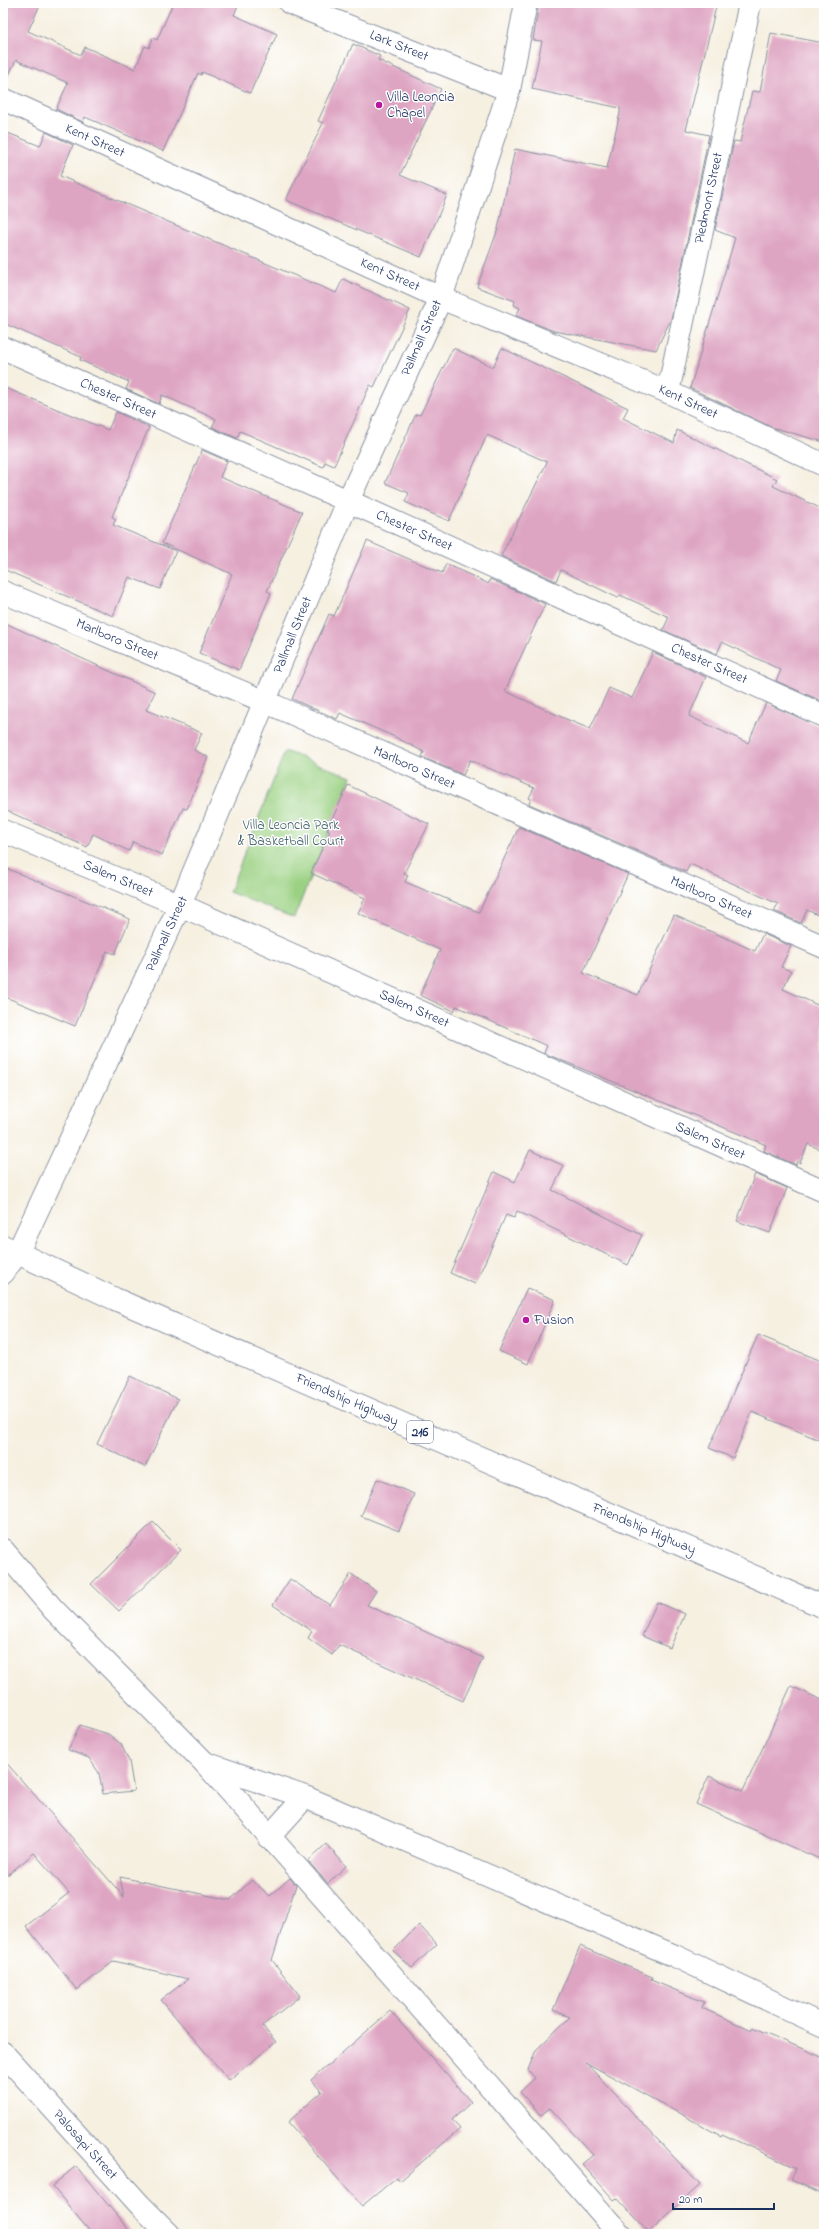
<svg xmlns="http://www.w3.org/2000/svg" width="827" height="2237" font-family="'Indie Flower',sans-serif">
<rect width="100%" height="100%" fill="#fff"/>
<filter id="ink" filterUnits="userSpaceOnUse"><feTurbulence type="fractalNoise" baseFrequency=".025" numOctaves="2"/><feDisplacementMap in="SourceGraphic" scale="8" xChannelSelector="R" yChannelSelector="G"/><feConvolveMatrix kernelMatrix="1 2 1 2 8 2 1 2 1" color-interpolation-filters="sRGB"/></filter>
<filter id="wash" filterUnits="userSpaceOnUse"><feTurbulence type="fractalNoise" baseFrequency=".012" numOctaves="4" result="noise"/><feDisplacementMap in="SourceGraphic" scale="16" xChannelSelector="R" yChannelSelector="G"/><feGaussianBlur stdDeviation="0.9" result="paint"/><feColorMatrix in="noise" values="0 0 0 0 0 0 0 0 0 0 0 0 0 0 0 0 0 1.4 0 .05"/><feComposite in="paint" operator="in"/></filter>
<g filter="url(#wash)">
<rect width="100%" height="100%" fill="#f6f0e1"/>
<!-- green -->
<path fill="#9bd183" stroke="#5b8070" d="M285,751L351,777L294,918L229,892Z"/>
<g id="blocks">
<!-- building -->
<g fill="#dea5c2">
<path d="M3,3H41L28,31L81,55L85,47L135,69L145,46L149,48L153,38L157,40L173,3H239L234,15L277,34L250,93L202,72L201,75L198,73L163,151L85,117L83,122L56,109L68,83L16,60L3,87Z"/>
<path d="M539,3H717L686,130L709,135L671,319L656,350L554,331L516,316L520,308L514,305L515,301L477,287L498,229L515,149L607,168L620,113V108L532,89L542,41L533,40Z"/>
<path d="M771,33L824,43V442L771,427L690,388L735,238L715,230L734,141L740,142L752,91L760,92Z"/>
<path d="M353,44L380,56L378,60L441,89L400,175L447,195L421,257L286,200L323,123L318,121Z"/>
<path d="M3,131L40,146L46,132L73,145L60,176L336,293L343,279L410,310L374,387L370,385L334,466L325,462L323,467L240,431L237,438L212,427L216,419L162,395L159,404L126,389L129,382L80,360L81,357L3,323Z"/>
<path d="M453,348L493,367L502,348L628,408L623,418L674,443L677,430L777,479L773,486L824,510V702L776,681L781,670L722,642L717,654L663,630L669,617L620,595L618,598L561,570L556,581L501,556L547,462L487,435L449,521L405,502L409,493L385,483L416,414L420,415Z"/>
<path d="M3,387L108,430L116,412L149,427L112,517L116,519L113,525L176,551L160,589L129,577L113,616L3,569Z"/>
<path d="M202,450L227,461L220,477L302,512L267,591L271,593L239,670L199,653L232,574L162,543Z"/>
<path d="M367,541L442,573L446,564L485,582L488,584L490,579L545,604L505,691L566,719L590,729L609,688L632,698L653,652L706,677L689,716L748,743L766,703L824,728V918L807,910L801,923L774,911L778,904L690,864L686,872L529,804L531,799L529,798L534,788L470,760L463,775L422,757L424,752L395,737L340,713L337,719L292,699L329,614L334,616Z"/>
<path d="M3,622L155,692L146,710L202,733L194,750L208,757L187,809L183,808L162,855L133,842L129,851L93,834L87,847L3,809Z"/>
<path d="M348,785L429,824L404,873L408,875L405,882L479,912L519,827L628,874L583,973L638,995L674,915L755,951L763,934L791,946L781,967L791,971L783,989L824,1008V1151L808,1144L800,1163L797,1161L796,1165L764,1151L766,1145L556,1058L544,1053L547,1046L456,1006L454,1011L420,995L440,950L358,913L365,898L311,873L330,831L327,830Z"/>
<path d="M3,867L130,919L115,954L107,951L75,1026L3,996Z"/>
<path d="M530,1150L564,1166L552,1190L642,1235L628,1265L517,1211L514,1218L506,1215L475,1284L450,1273L494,1172L515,1182Z"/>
<path d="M755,1174L787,1188L770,1233L737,1221Z"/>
<path d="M527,1288L555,1300L528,1364L499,1351Z"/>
<path d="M758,1335L824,1362V1442L752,1412L733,1458L709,1448Z"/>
<path d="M130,1376L178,1399L145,1467L97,1444Z"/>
<path d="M377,1479L414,1494L399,1531L361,1516Z"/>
<path d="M153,1522L181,1550L119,1611L91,1584Z"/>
<path d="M351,1574L376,1591L367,1605L483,1658L463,1701L339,1645L332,1655L308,1638L312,1631L273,1605L290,1579L330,1605Z"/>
<path d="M657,1602L685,1614L670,1648L642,1636Z"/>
<path d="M791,1686L824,1701V1861L696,1804L709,1776L743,1791Z"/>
<path d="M80,1725L108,1734L121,1744L129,1761L134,1791L103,1794L99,1773L89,1758L68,1750Z"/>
<path d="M3,1759L124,1897L120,1877L230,1900L252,1880L270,1896L290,1878L296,1885L272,1960L300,1996L262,2026L276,2042L229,2080L161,2000L188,1979L114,1961L77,1990L26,1926L69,1893L34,1853L3,1879Z"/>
<path d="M326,1844L346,1866L328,1884L308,1861Z"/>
<path d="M419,1925L437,1944L412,1968L393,1951Z"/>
<path d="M580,1946L652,1977L651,1980L704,2002L702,2008L751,2030L752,2027L824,2058V2194L791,2180L796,2168L722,2134L721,2136L585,2062L700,2185L649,2232L617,2198L614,2200L582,2164L593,2155L550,2108L541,2115L520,2092L535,2078L528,2070L536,2050L570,2017L553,2010Z"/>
<path d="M390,2011L471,2102L452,2120L460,2129L400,2181L397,2177L362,2206L288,2122L322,2092L311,2080Z"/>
<path d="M76,2166L132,2234H92L52,2186Z"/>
</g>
</g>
</g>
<g filter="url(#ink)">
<use href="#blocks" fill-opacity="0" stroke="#8890a0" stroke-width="1"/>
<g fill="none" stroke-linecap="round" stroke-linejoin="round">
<defs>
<g id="minor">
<path d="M290,3L509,90"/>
<path d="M3,99L441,298L668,392L824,465"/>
<path d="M3,348L348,501L824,716"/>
<path d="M668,392L750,3"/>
<path d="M3,592L266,702L824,947"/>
<path d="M3,831L180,905L824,1191"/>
<path d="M3,1273L18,1252L180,905L348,501L441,298L509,90L526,3"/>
<path d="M3,1550L53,1609L204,1762L620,2234"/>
<path d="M205,1763L305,1797L675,1956L824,2026"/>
<path d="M269,1837L305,1797"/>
<path d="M3,2053L140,2205L169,2234"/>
</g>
<path id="major" d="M3,1246L115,1299L824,1607"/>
</defs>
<!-- minor casing -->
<use href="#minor" stroke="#8890a0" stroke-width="24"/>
<!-- major casing -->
<use href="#major" stroke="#8890a0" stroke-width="24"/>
<!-- minor -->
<use href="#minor" stroke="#fff" stroke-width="22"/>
<!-- major -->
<use href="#major" stroke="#fff" stroke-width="22"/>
</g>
</g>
<!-- markers -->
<g fill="#b5179e" stroke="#fff" stroke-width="1.5">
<circle cx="379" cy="105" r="4"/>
<circle cx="526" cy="1320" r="4"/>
</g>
<g text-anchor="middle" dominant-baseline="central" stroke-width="3" stroke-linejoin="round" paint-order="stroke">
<!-- shield labels -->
<rect fill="#fff" stroke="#5f6d8e" stroke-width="1" x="407" y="1421" width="26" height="22" rx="3"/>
<g font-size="13" font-weight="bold" fill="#1b2f5e">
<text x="420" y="1432">216</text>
</g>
<!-- street labels -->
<g font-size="14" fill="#1b2f5e" stroke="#fff">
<text transform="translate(399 46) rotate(22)">Lark Street</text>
<text transform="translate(95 141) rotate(24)">Kent Street</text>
<text transform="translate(709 198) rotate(-78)">Piedmont Street</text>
<text transform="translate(390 275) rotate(24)">Kent Street</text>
<text transform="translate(422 338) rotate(-66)">Pallmall Street</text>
<text transform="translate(118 399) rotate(24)">Chester Street</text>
<text transform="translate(688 402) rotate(25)">Kent Street</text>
<text transform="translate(414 531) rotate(24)">Chester Street</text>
<text transform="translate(293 635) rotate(-68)">Pallmall Street</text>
<text transform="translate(117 640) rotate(23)">Marlboro Street</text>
<text transform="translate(709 664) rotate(24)">Chester Street</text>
<text transform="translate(414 768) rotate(24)">Marlboro Street</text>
<text transform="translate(118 879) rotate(23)">Salem Street</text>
<text transform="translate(711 898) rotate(24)">Marlboro Street</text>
<text transform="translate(167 934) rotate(-65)">Pallmall Street</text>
<text transform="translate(414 1009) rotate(24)">Salem Street</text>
<text transform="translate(710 1141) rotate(24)">Salem Street</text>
<text transform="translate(347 1400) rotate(24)">Friendship Highway</text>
<text transform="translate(644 1529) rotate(23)">Friendship Highway</text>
<text transform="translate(85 2145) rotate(48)">Palosapi Street</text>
</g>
<!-- poi labels -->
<g font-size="14" fill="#1b2f5e" stroke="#fff" text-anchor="start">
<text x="387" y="97">Villa Leoncia<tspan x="387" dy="16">Chapel</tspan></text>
<text x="534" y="1320">Fusion</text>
</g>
<!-- park labels -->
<g font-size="14" fill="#416069" stroke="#fff">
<text x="291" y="825">Villa Leoncia Park<tspan x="291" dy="16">&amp; Basketball Court</tspan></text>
</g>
</g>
<!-- margin -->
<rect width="827" height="2237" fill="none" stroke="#fff" stroke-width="16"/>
<!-- scale -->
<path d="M673 2203v6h101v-6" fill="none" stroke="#1b2f5e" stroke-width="2"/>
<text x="679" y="2203" font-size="12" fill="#1b2f5e" stroke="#ffffff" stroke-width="3" paint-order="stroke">20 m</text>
</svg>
